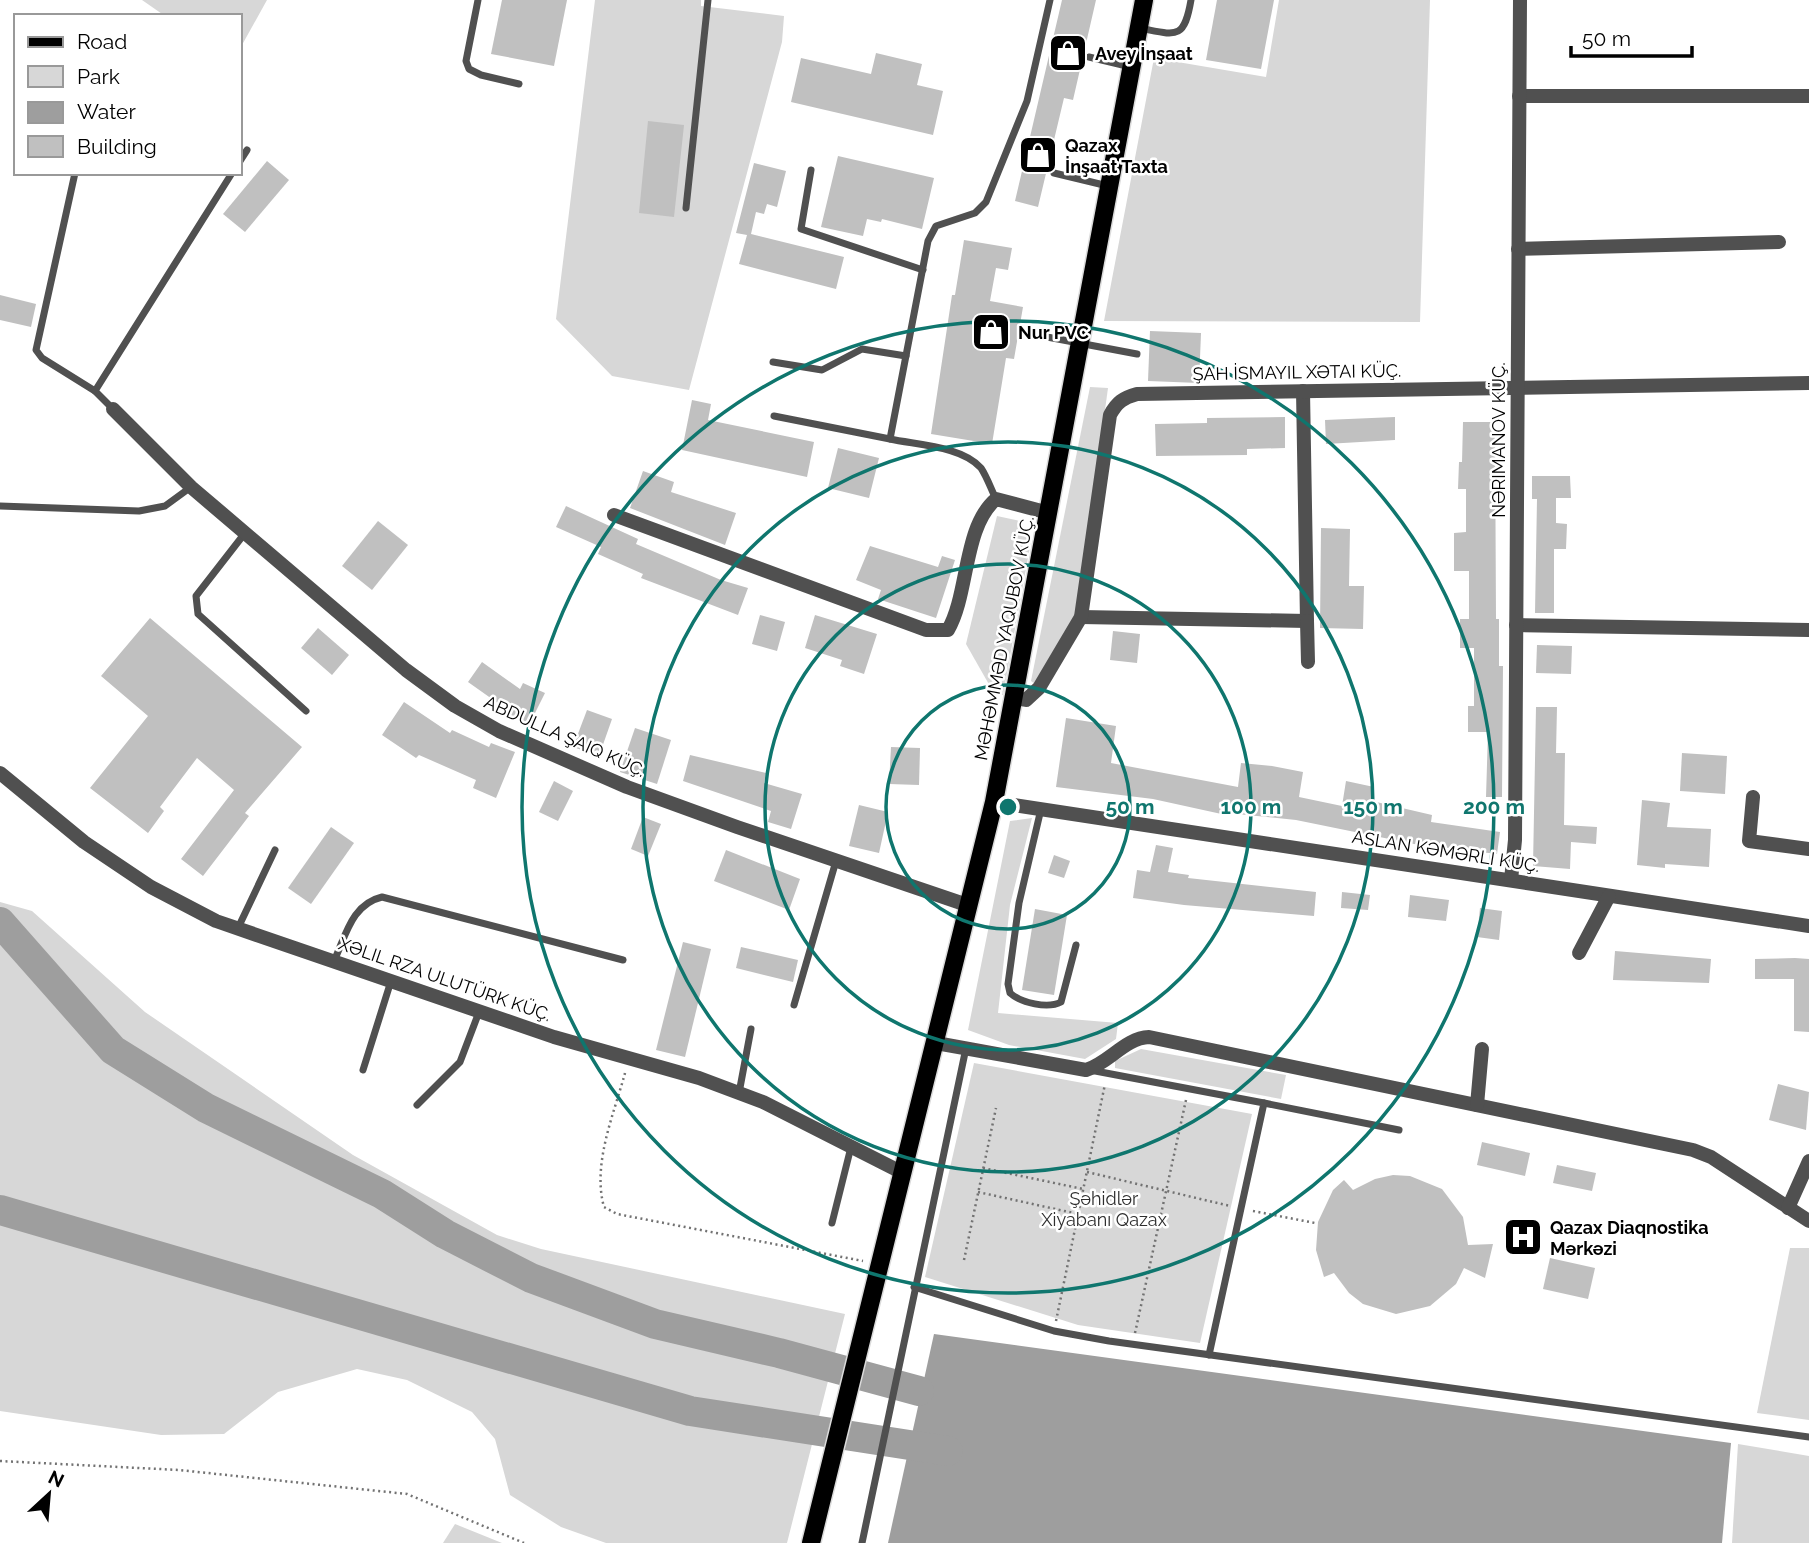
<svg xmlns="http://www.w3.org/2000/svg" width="1809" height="1543" font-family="Raleway,sans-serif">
<rect width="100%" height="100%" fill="#fff"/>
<!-- green -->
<g fill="#d7d7d7">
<path d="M142,0H267L242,45L240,16H165Z"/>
<path d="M595,0H701V6L784,16L782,42L689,390L612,376L556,319Z"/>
<path d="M1279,0H1430L1420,322L1104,321L1154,58L1266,77Z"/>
<path d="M1090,387L1108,388L1077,613L1035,684L1031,681Z"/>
<path d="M997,516L1020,521L1031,541L1003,695H995L966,644Z"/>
<path d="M1032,818L1010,905L998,1013L1118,1023L1116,1039L1085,1059L1009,1045L968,1030L1010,821Z"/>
<path d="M0,902L32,911L145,1012L353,1155L497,1235L541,1249L845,1314L787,1543H606L561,1527L510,1495L495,1439L472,1412L407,1380L357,1369L278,1392L224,1434L161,1435L0,1411Z"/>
<path d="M1141,1049L1286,1075L1281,1099L1115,1068V1061Z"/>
<path d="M974,1063L1252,1114L1200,1343L1078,1325L925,1277Z"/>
<path d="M1790,1248H1809V1420L1757,1413Z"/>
<path d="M1738,1444L1809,1456V1543H1732Z"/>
<path d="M455,1524L502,1543H443Z"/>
</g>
<!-- water -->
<path fill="#9e9e9e" d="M934,1334L1731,1443L1722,1543H888Z"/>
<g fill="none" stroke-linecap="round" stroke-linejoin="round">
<!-- river -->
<g stroke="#9e9e9e" stroke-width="30">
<path d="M0,922L113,1050L206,1108L382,1194L445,1234L531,1278L655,1324L779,1353L919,1391"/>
<path d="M0,1210L690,1411L948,1451"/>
</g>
</g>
<!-- building -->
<g fill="#c0c0c0">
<path d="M502,0H567L554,66L491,54Z"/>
<path d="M1062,0H1096L1073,100L1064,98L1038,207L1015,201Z"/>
<path d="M1217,0H1274L1261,69L1206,60Z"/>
<path d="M876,53L922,64L917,85L943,91L933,135L791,102L801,58L871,74Z"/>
<path d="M648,121L684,125L674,217L639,213Z"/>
<path d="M838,156L934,178L922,229L882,219L881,222L867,219L863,236L821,227Z"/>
<path d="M267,161L289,180L245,232L223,214Z"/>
<path d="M754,163L786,171L777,207L767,204L764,214L756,212L751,234L844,257L836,289L739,264L747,235L736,233Z"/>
<path d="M964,240L1012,248L1008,270L996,268L990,301L1023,307L1014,359L1006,358L992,444L931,434L952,295H955Z"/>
<path d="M0,295L36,304L31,327L0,320Z"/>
<path d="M1150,331L1201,333L1199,383L1148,381Z"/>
<path d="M692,400L711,404L708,420L814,442L807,477L682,450Z"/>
<path d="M1285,417V448L1247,449V455L1156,456L1155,424L1207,423V418Z"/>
<path d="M1395,417V440L1326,444L1325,420Z"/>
<path d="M1463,422H1495L1496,619H1499V666H1503L1502,797H1486L1488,732H1468V706H1474V648H1460V619H1469V571H1454V533L1466,532V489H1458L1459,462H1462Z"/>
<path d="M838,448L879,458L869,498L828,488Z"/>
<path d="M643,471L674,482L671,492L736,513L725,545L630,508Z"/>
<path d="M1532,476H1570L1571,498H1556V523L1567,524L1566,549H1554V613H1535L1537,499H1532Z"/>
<path d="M566,506L638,539L636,544L721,580L748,588L738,615L641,578L643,574L598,554L601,547L556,527Z"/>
<path d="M378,521L408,545L372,590L342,566Z"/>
<path d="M1321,528L1350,529L1349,586H1364L1363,629L1320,628Z"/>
<path d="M870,546L938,567L942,556L955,560L936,618L878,599L881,590L856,580Z"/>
<path d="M760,615L785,622L777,651L752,644Z"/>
<path d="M815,615L877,634L864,674L840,666L842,660L805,648Z"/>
<path d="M150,618L302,747L245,813L249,816L203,876L181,859L234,790L197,758L160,807L164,811L148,833L90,788L148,716L101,676Z"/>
<path d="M318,628L349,655L332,675L301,648Z"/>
<path d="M1113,631L1140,634L1137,663L1110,660Z"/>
<path d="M1537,645L1572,646L1571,674L1536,673Z"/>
<path d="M482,662L520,689L523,683L545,693L529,725L507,714L509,711L468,682Z"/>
<path d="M404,702L450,733L452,730L489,747L491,743L515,752L496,798L473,788L476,780L419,755L416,758L382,735Z"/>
<path d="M1536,707H1557L1556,753H1565L1564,825L1597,827L1596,844L1571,842L1570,869L1533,866Z"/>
<path d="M587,710L612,719L599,756L573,747Z"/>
<path d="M1066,718L1116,726L1111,763L1238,787L1241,763L1272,766L1303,772L1299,797L1342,806L1346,781L1374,787L1372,801L1432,815L1431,822L1500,832L1497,854L1414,844L1296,820L1227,813L1226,815L1153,799L1056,787Z"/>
<path d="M635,728L671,740L657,784L620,772Z"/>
<path d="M891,747L920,748L919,785L889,784Z"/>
<path d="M1682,753L1727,756L1725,794L1680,791Z"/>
<path d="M690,755L766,773L764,783L802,794L791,829L768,822L771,811L683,781Z"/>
<path d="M554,781L573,791L558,821L539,812Z"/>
<path d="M1642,800L1670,803L1667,827L1711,829L1709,867L1665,864V868L1637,865Z"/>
<path d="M859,805L888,812L879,853L849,846Z"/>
<path d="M643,817L661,824L648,856L631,849Z"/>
<path d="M331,827L354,843L311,904L288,888Z"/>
<path d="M1156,845L1173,848L1168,872L1189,875L1188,878L1316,892L1314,916L1184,905L1133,898L1137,870L1150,872Z"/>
<path d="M726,850L800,879L789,910L714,881Z"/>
<path d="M1054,855L1070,861L1064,878L1048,873Z"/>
<path d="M1342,892L1370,895L1368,910L1341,908Z"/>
<path d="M1410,895L1449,900L1446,921L1408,917Z"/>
<path d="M1480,908L1502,911L1499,940L1477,937Z"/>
<path d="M1035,909L1067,915L1054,995L1022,990Z"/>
<path d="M683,942L711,949L685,1057L656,1050Z"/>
<path d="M741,947L798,960L793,982L736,968Z"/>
<path d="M1615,951L1711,959L1709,983L1613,980Z"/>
<path d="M1795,958L1809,959V1032L1794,1031V979H1755V959Z"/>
<path d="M1778,1084L1809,1092L1806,1130L1769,1120Z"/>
<path d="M1482,1142L1530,1153L1525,1176L1477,1165Z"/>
<path d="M1557,1165L1596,1173L1592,1191L1553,1183Z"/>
<path d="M1393,1175L1410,1176L1442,1189L1463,1217L1468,1245L1493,1244L1485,1278L1464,1268L1456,1284L1430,1306L1396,1314L1363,1304L1349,1293L1334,1273L1324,1277L1316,1250L1318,1222L1333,1190L1344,1180L1353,1190L1375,1179Z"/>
<path d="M1550,1258L1595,1268L1588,1299L1543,1289Z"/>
</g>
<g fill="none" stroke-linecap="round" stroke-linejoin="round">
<defs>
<path id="primary" d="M811,1543L994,802L1144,0"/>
</defs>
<!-- primary casing -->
<use href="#primary" stroke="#dbdbdb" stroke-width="21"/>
<!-- path -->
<g stroke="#727272" stroke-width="2.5" stroke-dasharray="2 3.5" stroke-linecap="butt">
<path d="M625,1073C614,1114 592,1164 604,1207L617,1214L863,1261"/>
<path d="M983,1168L1083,1189"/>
<path d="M1087,1172L1230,1206"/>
<path d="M978,1192L1078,1214"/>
<path d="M1253,1211L1315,1223"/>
<path d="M964,1260L996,1108"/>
<path d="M1056,1321L1105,1084"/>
<path d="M1135,1333L1186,1100"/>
<path d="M0,1461L179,1470L407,1494L524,1543"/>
</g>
<!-- service -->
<g stroke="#505050" stroke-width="7">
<path d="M478,0L466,61L469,69L481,75L519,84"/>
<path d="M1139,28C1176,35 1184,41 1191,0"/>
<path d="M1089,57L1131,67"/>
<path d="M240,161L247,150"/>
<path d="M811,170L801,229L923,270"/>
<path d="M75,173L36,350L42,358L95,391"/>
<path d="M1054,173L1108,186"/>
<path d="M686,208L708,0"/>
<path d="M1026,333L1137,354"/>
<path d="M773,362L822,370L862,349L906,356"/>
<path d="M113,409L95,391L232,173"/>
<path d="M774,416L890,439"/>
<path d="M996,499C991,489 987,477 981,468C962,446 917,445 890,439L928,241L936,226L975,213L986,202L1027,101L1050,0"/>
<path d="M0,506L139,511L165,506L191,487"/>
<path d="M245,533L196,596L198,614L306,711"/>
<path d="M1041,809L1019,903L1008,984L1010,993C1021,1003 1048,1009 1061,1002L1076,945"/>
<path d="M238,928L275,850"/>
<path d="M334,961C346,935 352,904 382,897L623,960"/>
<path d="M794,1005L836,861"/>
<path d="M363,1070L391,981"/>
<path d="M1090,1070L1264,1103L1209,1355"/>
<path d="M739,1093L751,1029"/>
<path d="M1264,1103L1399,1130"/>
<path d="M417,1105L460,1062L479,1012"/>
<path d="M832,1223L851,1147"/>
<path d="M914,1287L1054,1331L1109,1341L1809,1437"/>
<path d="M862,1543L966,1048"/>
</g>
<!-- minor -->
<g stroke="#505050" stroke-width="14">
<path d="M1519,96H1809"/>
<path d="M1518,249L1779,242"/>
<path d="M113,409L191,487L406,670L455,706L499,731L627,787L737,827L970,906"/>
<path d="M614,515L926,630H948C969,594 963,527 996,499L1049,513"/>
<path d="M1081,617L1307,621L1303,391"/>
<path d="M1307,621L1308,662"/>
<path d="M1516,625L1809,630"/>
<path d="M1016,698L1026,700L1039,688L1081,617L1110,415C1117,402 1123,398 1137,394L1809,383"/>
<path d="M0,773L84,842L151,887L216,921L554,1037L699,1078L763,1102L903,1173"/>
<path d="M1753,797L1749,841L1809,849"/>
<path d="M994,802L1809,926"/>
<path d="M1511,880L1515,840L1520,0"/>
<path d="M1579,953L1609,896"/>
<path d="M936,1043L1086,1070C1109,1063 1125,1038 1149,1037L1693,1150L1711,1157L1809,1221"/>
<path d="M1477,1105L1482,1049"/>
<path d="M1788,1208L1809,1161"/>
</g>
<!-- primary -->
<use href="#primary" stroke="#000" stroke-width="18"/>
</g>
<!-- distance rings -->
<g fill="none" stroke="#0f766e" stroke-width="3.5">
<circle cx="1008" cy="807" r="122"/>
<circle cx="1008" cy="807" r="243"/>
<circle cx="1008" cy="807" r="365"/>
<circle cx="1008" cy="807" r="486"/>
</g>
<!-- icons -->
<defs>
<symbol id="shop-square" viewBox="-11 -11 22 22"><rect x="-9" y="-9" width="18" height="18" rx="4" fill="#000" stroke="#fff"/><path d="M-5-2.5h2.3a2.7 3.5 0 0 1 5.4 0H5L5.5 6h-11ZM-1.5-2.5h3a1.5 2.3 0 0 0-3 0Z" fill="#fff"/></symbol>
<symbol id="hospital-square" viewBox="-11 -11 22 22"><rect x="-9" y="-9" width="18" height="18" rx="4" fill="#000" stroke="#fff"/><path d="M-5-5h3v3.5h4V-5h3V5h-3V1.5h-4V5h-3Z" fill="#fff"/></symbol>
</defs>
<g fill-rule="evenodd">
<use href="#shop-square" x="1046" y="31" width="44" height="44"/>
<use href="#shop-square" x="1016" y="133" width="44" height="44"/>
<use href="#shop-square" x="969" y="310" width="44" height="44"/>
<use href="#hospital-square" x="1501" y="1215" width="44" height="44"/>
</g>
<g text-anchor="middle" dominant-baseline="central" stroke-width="5" stroke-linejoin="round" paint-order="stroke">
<!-- poi labels -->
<g font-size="18" font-weight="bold" fill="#000" stroke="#fff" text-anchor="start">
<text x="1095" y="53">Avey İnşaat</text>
<text x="1065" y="145">Qazax<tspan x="1065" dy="21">İnşaat Taxta</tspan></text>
<text x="1018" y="332">Nur PVC</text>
<text x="1550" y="1227">Qazax Diaqnostika<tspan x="1550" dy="21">Mərkəzi</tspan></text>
</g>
<!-- street labels -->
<g font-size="18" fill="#000" stroke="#fff">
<text transform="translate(1297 372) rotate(-1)">ŞAH İSMAYIL XƏTAI KÜÇ.</text>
<text transform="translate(1498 440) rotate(-90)">NƏRIMANOV KÜÇ.</text>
<text transform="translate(1004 638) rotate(-79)">MƏHƏMMƏD YAQUBOV KÜÇ.</text>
<text transform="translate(565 736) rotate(24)">ABDULLA ŞAIQ KÜÇ.</text>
<text transform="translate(1446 851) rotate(9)">ASLAN KƏMƏRLI KÜÇ.</text>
<text transform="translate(445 979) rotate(19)">XƏLIL RZA ULUTÜRK KÜÇ.</text>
</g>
<!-- park labels -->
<g font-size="18" fill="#2e2e2e" stroke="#fff">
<text x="1104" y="1198">Şəhidlər<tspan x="1104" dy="21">Xiyabanı Qazax</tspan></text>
</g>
</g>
<circle cx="1008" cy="807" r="10" fill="#0f766e" stroke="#fff" stroke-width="3.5"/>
<g font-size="21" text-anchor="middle" font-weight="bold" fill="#0f766e" stroke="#fff" stroke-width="5" stroke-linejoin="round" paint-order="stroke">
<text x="1130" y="814">50 m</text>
<text x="1251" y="814">100 m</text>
<text x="1373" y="814">150 m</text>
<text x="1494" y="814">200 m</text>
</g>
<!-- legend -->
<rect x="14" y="14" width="228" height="161" fill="#ffffff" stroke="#999999" stroke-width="2"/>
<rect x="28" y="37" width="35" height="10" fill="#000000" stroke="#999999" stroke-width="2"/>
<text x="77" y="49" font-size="21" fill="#000000">Road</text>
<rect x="28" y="66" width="35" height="21" fill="#d7d7d7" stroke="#999999" stroke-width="2"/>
<text x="77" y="84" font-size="21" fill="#000000">Park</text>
<rect x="28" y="102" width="35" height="21" fill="#9e9e9e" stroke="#999999" stroke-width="2"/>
<text x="77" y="119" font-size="21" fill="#000000">Water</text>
<rect x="28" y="136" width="35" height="21" fill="#c0c0c0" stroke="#999999" stroke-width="2"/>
<text x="77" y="154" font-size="21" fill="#000000">Building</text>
<!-- north arrow -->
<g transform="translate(49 1494) rotate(26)" stroke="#ffffff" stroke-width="5" paint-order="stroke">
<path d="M0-5L12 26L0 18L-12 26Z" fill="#000000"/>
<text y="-10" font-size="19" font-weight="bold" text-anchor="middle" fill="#000000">N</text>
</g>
<!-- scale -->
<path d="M1571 46v10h121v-10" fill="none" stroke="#000000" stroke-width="3.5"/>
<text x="1582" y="46" font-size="21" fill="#000000" stroke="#ffffff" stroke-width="5" paint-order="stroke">50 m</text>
</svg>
